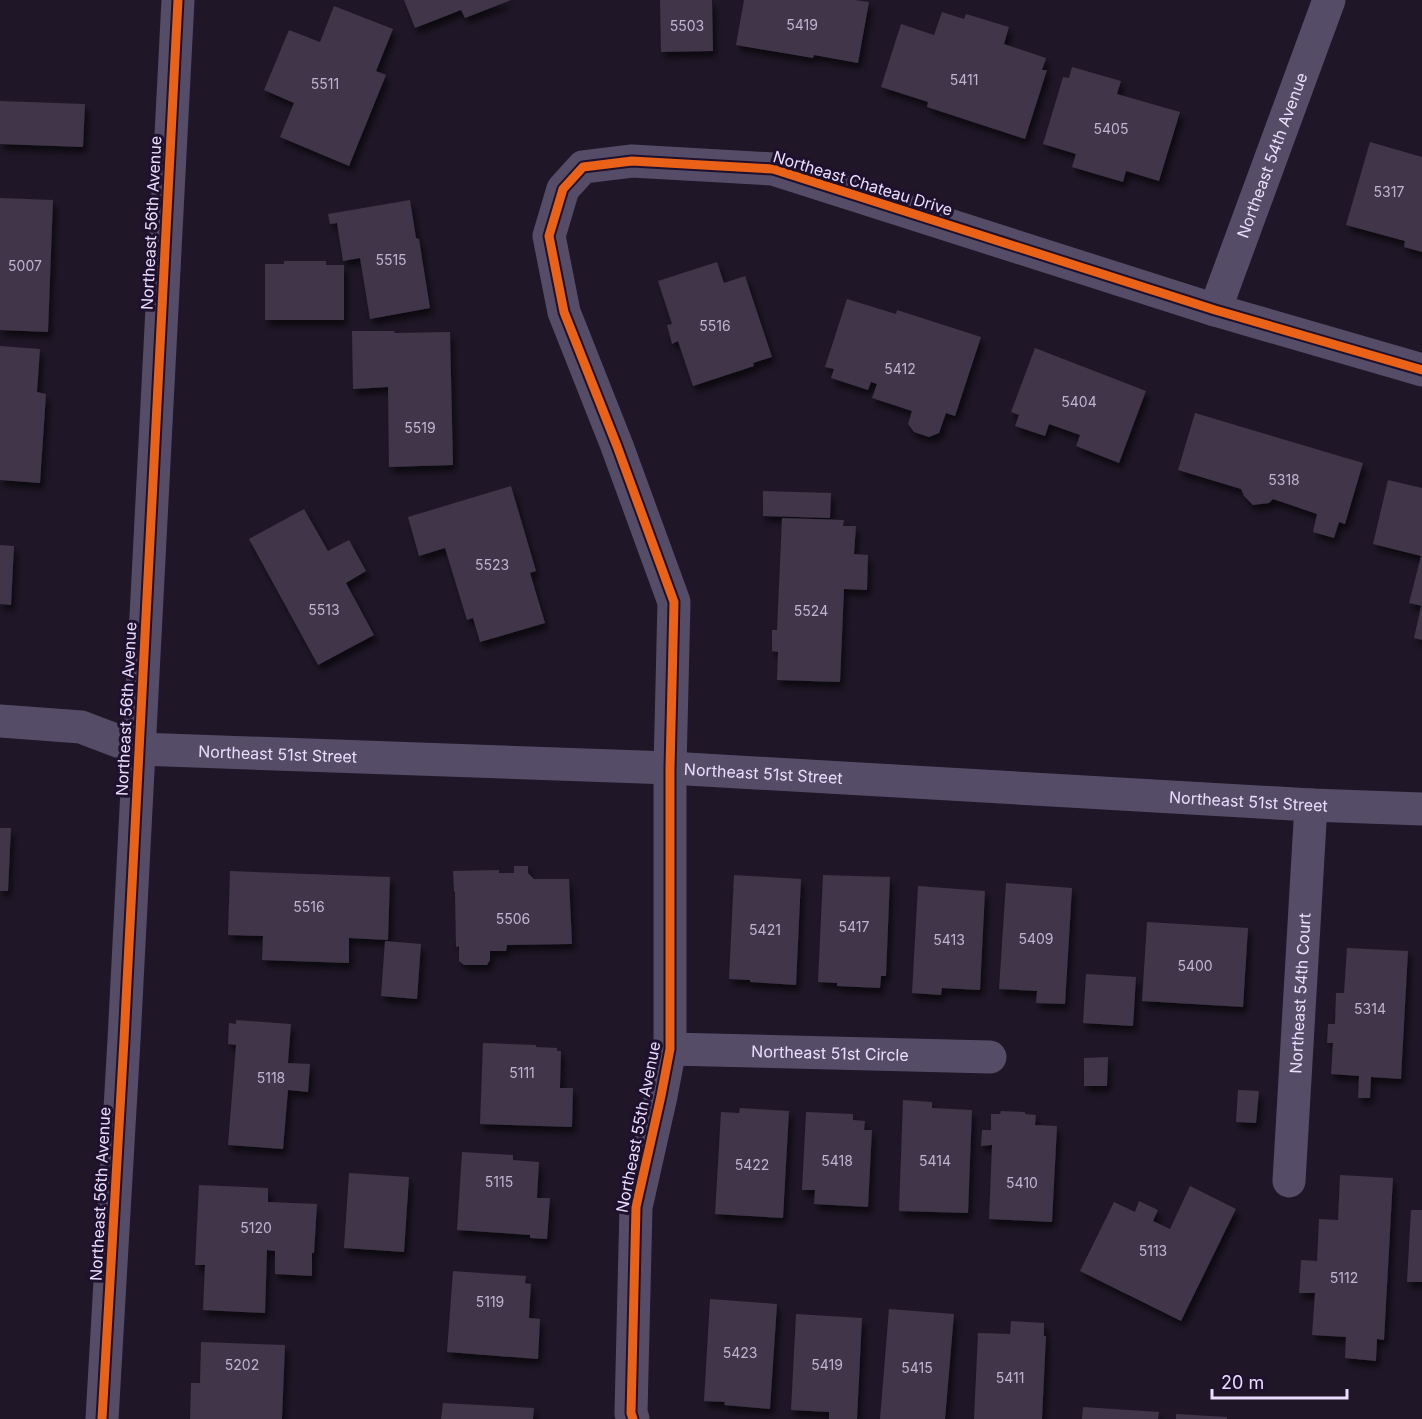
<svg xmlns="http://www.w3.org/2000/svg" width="1422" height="1419" font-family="Inter,sans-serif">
<defs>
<filter id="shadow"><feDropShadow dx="3.5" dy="6" stdDeviation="3" flood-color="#0009"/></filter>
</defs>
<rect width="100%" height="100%" fill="#1f1727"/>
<!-- building -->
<g fill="#3f3648" filter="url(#shadow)">
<path d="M404,0H511L465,18L461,10L415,28Z"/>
<path d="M660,0H712L713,51L661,52Z"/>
<path d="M744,0H855L869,2L858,63L814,55L813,58L736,45Z"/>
<path d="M334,6L393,29L376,71L386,75L349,166L280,137L294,103L264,90L289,30L320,42Z"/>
<path d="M942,12L964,19L966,14L1009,27L1004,44L1046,58L1042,70H1047L1025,139L927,107L928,102L881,87L901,24L934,35Z"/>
<path d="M1072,67L1121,81L1117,94L1180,112L1159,181L1126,171L1123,182L1072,167L1076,154L1043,144L1063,77L1069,78Z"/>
<path d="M0,101L85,104L83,147L0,144Z"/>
<path d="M1370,142L1422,157V252L1404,247L1405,241L1346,225Z"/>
<path d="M0,198L53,200L48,332L0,330Z"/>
<path d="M410,200L416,238L419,239L430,308L370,319L360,258L343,261L337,223L330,224L328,214Z"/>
<path d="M284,261H326V265H344V320H265V264H284Z"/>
<path d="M717,262L724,283L745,276L772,357L753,363L754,366L693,386L678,341L672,344L667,325L672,324L658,281Z"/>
<path d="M847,299L896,314L897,310L981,337L955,416L946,413L939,433L929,437L914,432L908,424L912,411L872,398L877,384L871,382L868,390L831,378L834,369L825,367Z"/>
<path d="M352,331H394L395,333L450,332L453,465L389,467L388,387L353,389Z"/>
<path d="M0,346L40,349L37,392L46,394L40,483L0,480Z"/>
<path d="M1035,348L1146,391L1119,463L1076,446L1080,435L1049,424L1045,436L1015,426L1019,415L1011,412Z"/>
<path d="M1195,413L1363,463L1345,524L1339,522L1334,538L1313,532L1317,514L1273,499L1269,503L1253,505L1244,496L1241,489L1178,470Z"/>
<path d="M1388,480L1422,488V606L1409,603L1421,556L1373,544Z"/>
<path d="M511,486L536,571L530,573L545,623L480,642L473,618L467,620L445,548L419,556L408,517Z"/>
<path d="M763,491L831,493L830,518L763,516Z"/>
<path d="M304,509L328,551L349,540L366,571L346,583L374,635L318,665L249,539Z"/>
<path d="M782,518L844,520L843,526H856L854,554L868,555L867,590L844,589L840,682L777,680L778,652L772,651V630H777Z"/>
<path d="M0,545L14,546L11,605L0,604Z"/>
<path d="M1421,606L1422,607V640L1414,638Z"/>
<path d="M0,828H11L8,891H0Z"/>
<path d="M514,866H528V873L534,879H569L572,944L507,945L506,951H490V960L487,965H464L459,961V946L456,947L455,892L454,891L453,871L499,870V873H514Z"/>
<path d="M230,871L390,877L388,940L349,938V963L262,960L263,936L228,935Z"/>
<path d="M734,875L801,879L796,985L750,982V980L729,979Z"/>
<path d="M823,875L890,877L886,976H881L880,988L837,986V983L818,982Z"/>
<path d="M1006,883L1072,888L1065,1004L1036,1003L1037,991L999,989Z"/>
<path d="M918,886L985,891L980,990L942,988L941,995L912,993Z"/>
<path d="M1147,922L1248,928L1243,1007L1142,1001Z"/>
<path d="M385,941L421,944L417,999L381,996Z"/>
<path d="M1347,948L1408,951L1401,1079L1371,1077L1370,1098H1358L1359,1076L1331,1074L1333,1043H1327L1328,1024H1335L1336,993H1344Z"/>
<path d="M1086,974L1136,977L1133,1026L1083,1023Z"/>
<path d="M236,1020L291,1024L288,1063L310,1064L308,1092L288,1090L283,1149L228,1145L236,1045L228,1044L229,1023L236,1024Z"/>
<path d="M483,1043L536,1045V1047L557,1048V1051H561L560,1088H573L572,1127L480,1124Z"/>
<path d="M1108,1057L1107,1086H1084V1058Z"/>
<path d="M1238,1090L1259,1091L1256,1123L1236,1122Z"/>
<path d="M903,1100L932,1102V1108L972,1110L968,1213L899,1211Z"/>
<path d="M740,1108L789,1111L783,1218L715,1214L721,1112L739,1113Z"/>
<path d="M1001,1111L1025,1112V1114L1036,1115L1035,1125L1057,1126L1052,1222L989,1219L992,1145L981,1146L982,1130H991V1114H1000Z"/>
<path d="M806,1112L853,1114V1120L865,1121L864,1130H872L868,1207L814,1204L815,1190H802Z"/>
<path d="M462,1152L513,1155V1160L539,1162L537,1198H550L547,1239L530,1238V1235L457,1230Z"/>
<path d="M349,1173L409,1177L404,1252L344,1248Z"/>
<path d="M1340,1175L1393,1178L1384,1340L1377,1339L1376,1361L1345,1358L1346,1337L1312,1335L1315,1293H1299L1301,1260L1317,1261L1319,1219L1338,1220Z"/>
<path d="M199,1185L268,1188V1202L317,1204L314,1253H312V1276L275,1274V1251L267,1250L265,1313L203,1310L205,1265H195Z"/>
<path d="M1190,1186L1236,1209L1181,1321L1080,1271L1114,1202L1135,1212L1139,1201L1158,1210L1153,1221L1170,1229Z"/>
<path d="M1411,1210H1422V1282H1407Z"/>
<path d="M453,1271L526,1276L525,1283L531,1284L529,1318L540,1319L538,1359L447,1352Z"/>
<path d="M710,1299L777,1304L770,1409L724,1405L725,1402L704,1401Z"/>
<path d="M889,1309L954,1314L945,1419H880Z"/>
<path d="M796,1314L862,1318L857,1419H829V1412L791,1410Z"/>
<path d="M1011,1321L1044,1323V1336H1046L1042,1419H974L978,1333L1010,1334Z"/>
<path d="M201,1342L285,1345L282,1419H190L191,1383H200Z"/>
<path d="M443,1403L534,1408L533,1419H441Z"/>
<path d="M1083,1407L1159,1412L1158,1419H1082Z"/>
<path d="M1176,1414L1227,1417V1419H1176Z"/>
</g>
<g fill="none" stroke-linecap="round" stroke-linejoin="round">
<!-- minor -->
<g stroke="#554d67" stroke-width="33">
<path id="s1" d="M1215,310L1329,0"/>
<path id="s2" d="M0,721L81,727L139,749L670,768L1311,805L1422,809"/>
<path id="s3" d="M670,1049L990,1057"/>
<path id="s4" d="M1289,1181L1311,805"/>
<path d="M102,1419L124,1040L178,0"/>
<path d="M633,1419L631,1413L636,1207L661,1096L670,1049V768L674,602L617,446L564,312L549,236L563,189L583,167L632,161L773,169L1215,310L1422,370"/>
</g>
<defs>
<g id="cycleway">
<path d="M102,1419L124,1040L178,0"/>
<path d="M633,1419L631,1413L636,1207L661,1096L670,1049V768L674,602L617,446L564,312L549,236L563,189L583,167L632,161L773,169L1215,310L1422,370"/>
</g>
</defs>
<!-- cycleway casing -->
<use href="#cycleway" stroke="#1e112d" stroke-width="13"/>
<!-- cycleway -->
<use href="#cycleway" stroke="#ea6118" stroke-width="9"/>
</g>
<g text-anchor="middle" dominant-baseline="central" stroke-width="6" stroke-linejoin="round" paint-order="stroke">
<!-- number labels -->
<g font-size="14" fill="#c0b3d1">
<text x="802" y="24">5419</text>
<text x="687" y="25">5503</text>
<text x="964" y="79">5411</text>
<text x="325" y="83">5511</text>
<text x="1111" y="128">5405</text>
<text x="1389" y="191">5317</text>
<text x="391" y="259">5515</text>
<text x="25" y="265">5007</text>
<text x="715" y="325">5516</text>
<text x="900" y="368">5412</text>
<text x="1079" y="401">5404</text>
<text x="420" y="427">5519</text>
<text x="1284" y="479">5318</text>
<text x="492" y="564">5523</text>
<text x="324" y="609">5513</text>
<text x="811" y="610">5524</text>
<text x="309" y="906">5516</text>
<text x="513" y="918">5506</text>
<text x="854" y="926">5417</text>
<text x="765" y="929">5421</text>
<text x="1036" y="938">5409</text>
<text x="949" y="939">5413</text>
<text x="1195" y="965">5400</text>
<text x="1370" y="1008">5314</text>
<text x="522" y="1072">5111</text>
<text x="271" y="1077">5118</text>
<text x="837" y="1160">5418</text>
<text x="935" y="1160">5414</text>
<text x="752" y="1164">5422</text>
<text x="499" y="1181">5115</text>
<text x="1022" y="1182">5410</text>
<text x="256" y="1227">5120</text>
<text x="1153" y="1250">5113</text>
<text x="1344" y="1277">5112</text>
<text x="490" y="1301">5119</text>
<text x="740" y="1352">5423</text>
<text x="242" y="1364">5202</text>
<text x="827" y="1364">5419</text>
<text x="917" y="1367">5415</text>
<text x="1010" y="1377">5411</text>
</g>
<!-- street labels -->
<g font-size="16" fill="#ebddff" stroke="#1e112d">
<text stroke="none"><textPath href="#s1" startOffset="165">Northeast 54th Avenue</textPath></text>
<text transform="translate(863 183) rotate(17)">Northeast Chateau Drive</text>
<text transform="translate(151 223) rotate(-87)">Northeast 56th Avenue</text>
<text transform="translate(126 709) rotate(-87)">Northeast 56th Avenue</text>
<text stroke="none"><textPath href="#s2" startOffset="282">Northeast 51st Street</textPath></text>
<text stroke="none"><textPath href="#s2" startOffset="768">Northeast 51st Street</textPath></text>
<text stroke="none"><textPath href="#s2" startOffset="1254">Northeast 51st Street</textPath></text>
<text stroke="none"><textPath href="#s4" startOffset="188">Northeast 54th Court</textPath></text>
<text stroke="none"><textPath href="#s3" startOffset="160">Northeast 51st Circle</textPath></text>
<text transform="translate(638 1127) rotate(-79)">Northeast 55th Avenue</text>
<text transform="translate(100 1194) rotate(-87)">Northeast 56th Avenue</text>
</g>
</g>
<!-- scale -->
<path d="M1212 1389v9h135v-9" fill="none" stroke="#ebddff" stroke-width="3"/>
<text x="1221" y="1389" font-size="18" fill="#ebddff" stroke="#1e112d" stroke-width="4.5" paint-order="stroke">20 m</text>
</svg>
